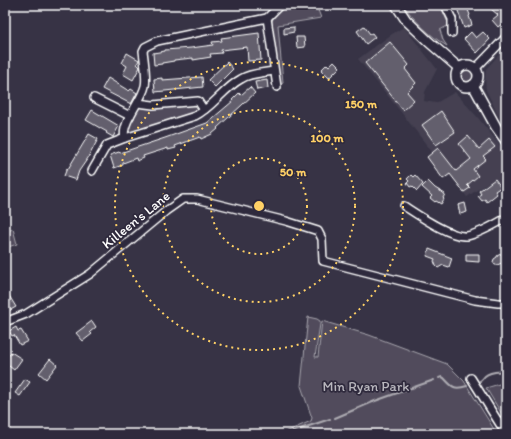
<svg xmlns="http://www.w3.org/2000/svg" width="511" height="439" font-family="Itim,sans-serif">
<rect width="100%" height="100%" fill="#373345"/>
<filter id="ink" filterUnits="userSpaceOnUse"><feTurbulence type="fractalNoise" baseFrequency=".025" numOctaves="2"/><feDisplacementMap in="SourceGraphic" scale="8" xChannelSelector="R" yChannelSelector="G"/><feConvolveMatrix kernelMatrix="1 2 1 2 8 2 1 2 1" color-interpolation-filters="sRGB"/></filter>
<g filter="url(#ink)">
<!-- built -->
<g fill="#444051">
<path d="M404,27L437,69L425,92L424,101L436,103L455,92L479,119L506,153V194L495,179L474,192L467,197L451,175L444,180L427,158L432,152L405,117L358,59L392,34Z"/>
<path d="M506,47V129L497,113L486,90L485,77L486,69Z"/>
</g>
<!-- green -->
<g fill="#514c5c" stroke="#a8a6ae">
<path d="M285,5H316L321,18L278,25L283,83L280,85L271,23L275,15Z"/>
<path d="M403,5H440L442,9L444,8L445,9L443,11L447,21L449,20V25L440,30L443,40L447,46C431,37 414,20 403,5Z"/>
<circle cx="467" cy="75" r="8"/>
<path d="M195,104C199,105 199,108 198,112L132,134L128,133L127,129L138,107L140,106Z"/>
<path d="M13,229L17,244L5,248V232Z"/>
<path d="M308,317L317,319L320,321V324L315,357H318L322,321L369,335L447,364L464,381L497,434H281L311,421L312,418L301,386Z"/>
<path d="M506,382V421L486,388Z"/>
</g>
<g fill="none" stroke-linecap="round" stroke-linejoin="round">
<!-- stream -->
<g stroke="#adabb2" stroke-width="2">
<path d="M439,378L442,377L444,378C452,387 454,390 467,386"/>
<path d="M480,381C482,380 483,378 485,376C490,371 499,372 506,371"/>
<path d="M335,418L375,401L434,380"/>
<path d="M287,434L303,428L330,419"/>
</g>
</g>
<!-- building -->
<g fill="#635f6d" stroke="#fff">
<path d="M456,5H466L470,15L469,16L472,25L464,28Z"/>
<path d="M495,5H501L506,10V20L498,27L492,20L498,15L491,9Z"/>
<path d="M364,26L370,34L372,33L375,37L366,44L357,31Z"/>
<path d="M294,27V32L284,34V28Z"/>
<path d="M471,32L476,38L483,32L490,39L477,53L464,39Z"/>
<path d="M259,33L261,60L248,61L247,47L221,50L222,53L210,54L211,57L193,60V58L174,60V61L162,63V64L154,65L153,53L165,51V50L191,48L213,45L212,42L222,41L221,38Z"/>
<path d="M296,37H304L305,47L297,48Z"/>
<path d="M390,42L409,65L405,69L416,83L407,92L414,100L403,110L365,63Z"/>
<path d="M127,53L139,60L137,64L140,67L133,80L123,74L127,66L122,63Z"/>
<path d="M334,61L340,67L329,78L321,70L327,64L329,66Z"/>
<path d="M227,62L233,69L215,87L208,80Z"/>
<path d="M202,77L203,87L155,92L154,79L162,78V80Z"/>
<path d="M108,78L129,91L131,89L137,93L131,104L102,89Z"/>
<path d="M267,80L268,88L257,90L255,82Z"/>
<path d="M250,87L255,93L217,128L218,129L212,134L201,139L200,137L186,142L175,146L176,148L168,150V148L143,156L144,158L137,161L136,158L123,163V165L114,168L110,155L119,152L120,153L165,138L207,123L233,101L232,100L239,93L241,95Z"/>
<path d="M92,110L119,126L113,137L106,133L107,132L86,120Z"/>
<path d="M441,111L455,132L436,145L422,125Z"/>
<path d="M89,134L98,139L88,158L79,171L76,180L64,176L67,168L68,169Z"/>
<path d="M468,136L479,149L489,140L495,147L483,156L486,159L473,169L478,176L467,185L470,188L464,192L450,174L443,179L427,157L438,148L456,171L471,159L459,144Z"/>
<path d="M411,175L413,177L415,175L423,184L417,191L412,186L410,187L407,183L409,181L407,179Z"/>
<path d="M495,179L501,187L495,191L497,194L487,202L485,199L482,201L478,196L481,194L479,191Z"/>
<path d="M428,181L435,188L445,194L443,198L444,199L441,204L436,201L435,202L430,198L432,196L422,187Z"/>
<path d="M465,203L467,212L460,214L458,205Z"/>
<path d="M429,249L452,258L449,267L443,265L438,268L436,266L434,261L435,259L427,256Z"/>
<path d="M506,251V269L502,263L497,265H495L493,262L494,259L497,257V256Z"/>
<path d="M466,254H479V262L466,261Z"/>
<path d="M5,289L16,307L5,313Z"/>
<path d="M92,321L96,327L90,332L92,334L83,341L76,333Z"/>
<path d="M16,327L18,331L21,330L28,341L20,345L14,335L12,336L9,331Z"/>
<path d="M11,352L22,359L14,370L5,363V361Z"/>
<path d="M50,359L57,365L46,379L39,373Z"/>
<path d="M25,379L30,382L20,396L15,393Z"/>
</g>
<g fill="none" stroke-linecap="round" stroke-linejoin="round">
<defs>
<g id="minor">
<path d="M445,5L452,19V33"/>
<path d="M267,18L277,87"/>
<path d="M476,68L506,37"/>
<path d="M94,98L130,116"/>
<path d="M138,103L153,105L198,101L202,107L205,109"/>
<path d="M125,138C120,124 142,101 145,86C147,79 144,59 143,51L145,47L157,41L267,18L280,5"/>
<path d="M92,171L107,145L125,138L195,116C212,108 224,88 241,79C250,73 263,73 274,71"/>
<path d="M404,206C418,215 451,238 467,236C481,233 494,225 506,218"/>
<path d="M5,322L26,314L90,274L166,211L183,199H197L286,221L318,231L322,239L323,261L475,300L498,303H506"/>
<path d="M471,378L506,434"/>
</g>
<g id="major">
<path d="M396,5L406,20L429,42L459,68"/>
<circle cx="467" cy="76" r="11"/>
<path d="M473,85L496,127L506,141"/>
</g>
</defs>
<!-- minor casing -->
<use href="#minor" stroke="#fff" stroke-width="10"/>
<!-- major casing -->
<use href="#major" stroke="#fff" stroke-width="12"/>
<!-- minor -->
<use href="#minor" stroke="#2f2a3d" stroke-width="7"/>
<!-- major -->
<use href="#major" stroke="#2f2a3d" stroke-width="9"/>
</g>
</g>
<!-- distance rings -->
<g fill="none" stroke="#ffd166" stroke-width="2" stroke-dasharray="2 4">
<circle cx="259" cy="206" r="48"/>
<circle cx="259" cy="206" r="96"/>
<circle cx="259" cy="206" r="144"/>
</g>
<g text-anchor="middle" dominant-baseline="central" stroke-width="3.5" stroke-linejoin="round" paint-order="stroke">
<!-- street labels -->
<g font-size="14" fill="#fff" stroke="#2f2a3d">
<text transform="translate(136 220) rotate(-39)">Killeen's Lane</text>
</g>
<!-- park labels -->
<g font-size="14" fill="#b9b7be" stroke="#2f2a3d">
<text x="366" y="386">Min Ryan Park</text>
</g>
</g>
<circle cx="259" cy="206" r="6" fill="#ffd166" stroke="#2f2a3d" stroke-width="2"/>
<g font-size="12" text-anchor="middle" font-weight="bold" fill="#ffd166" stroke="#2f2a3d" stroke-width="3.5" stroke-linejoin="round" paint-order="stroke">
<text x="361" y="108">150 m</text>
<text x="327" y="142">100 m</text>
<text x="293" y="176">50 m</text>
</g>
<!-- margin -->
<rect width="511" height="439" fill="none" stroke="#2f2a3d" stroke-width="20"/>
<rect x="10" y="10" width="491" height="419" fill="none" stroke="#fff" stroke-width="1.5" filter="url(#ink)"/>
</svg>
